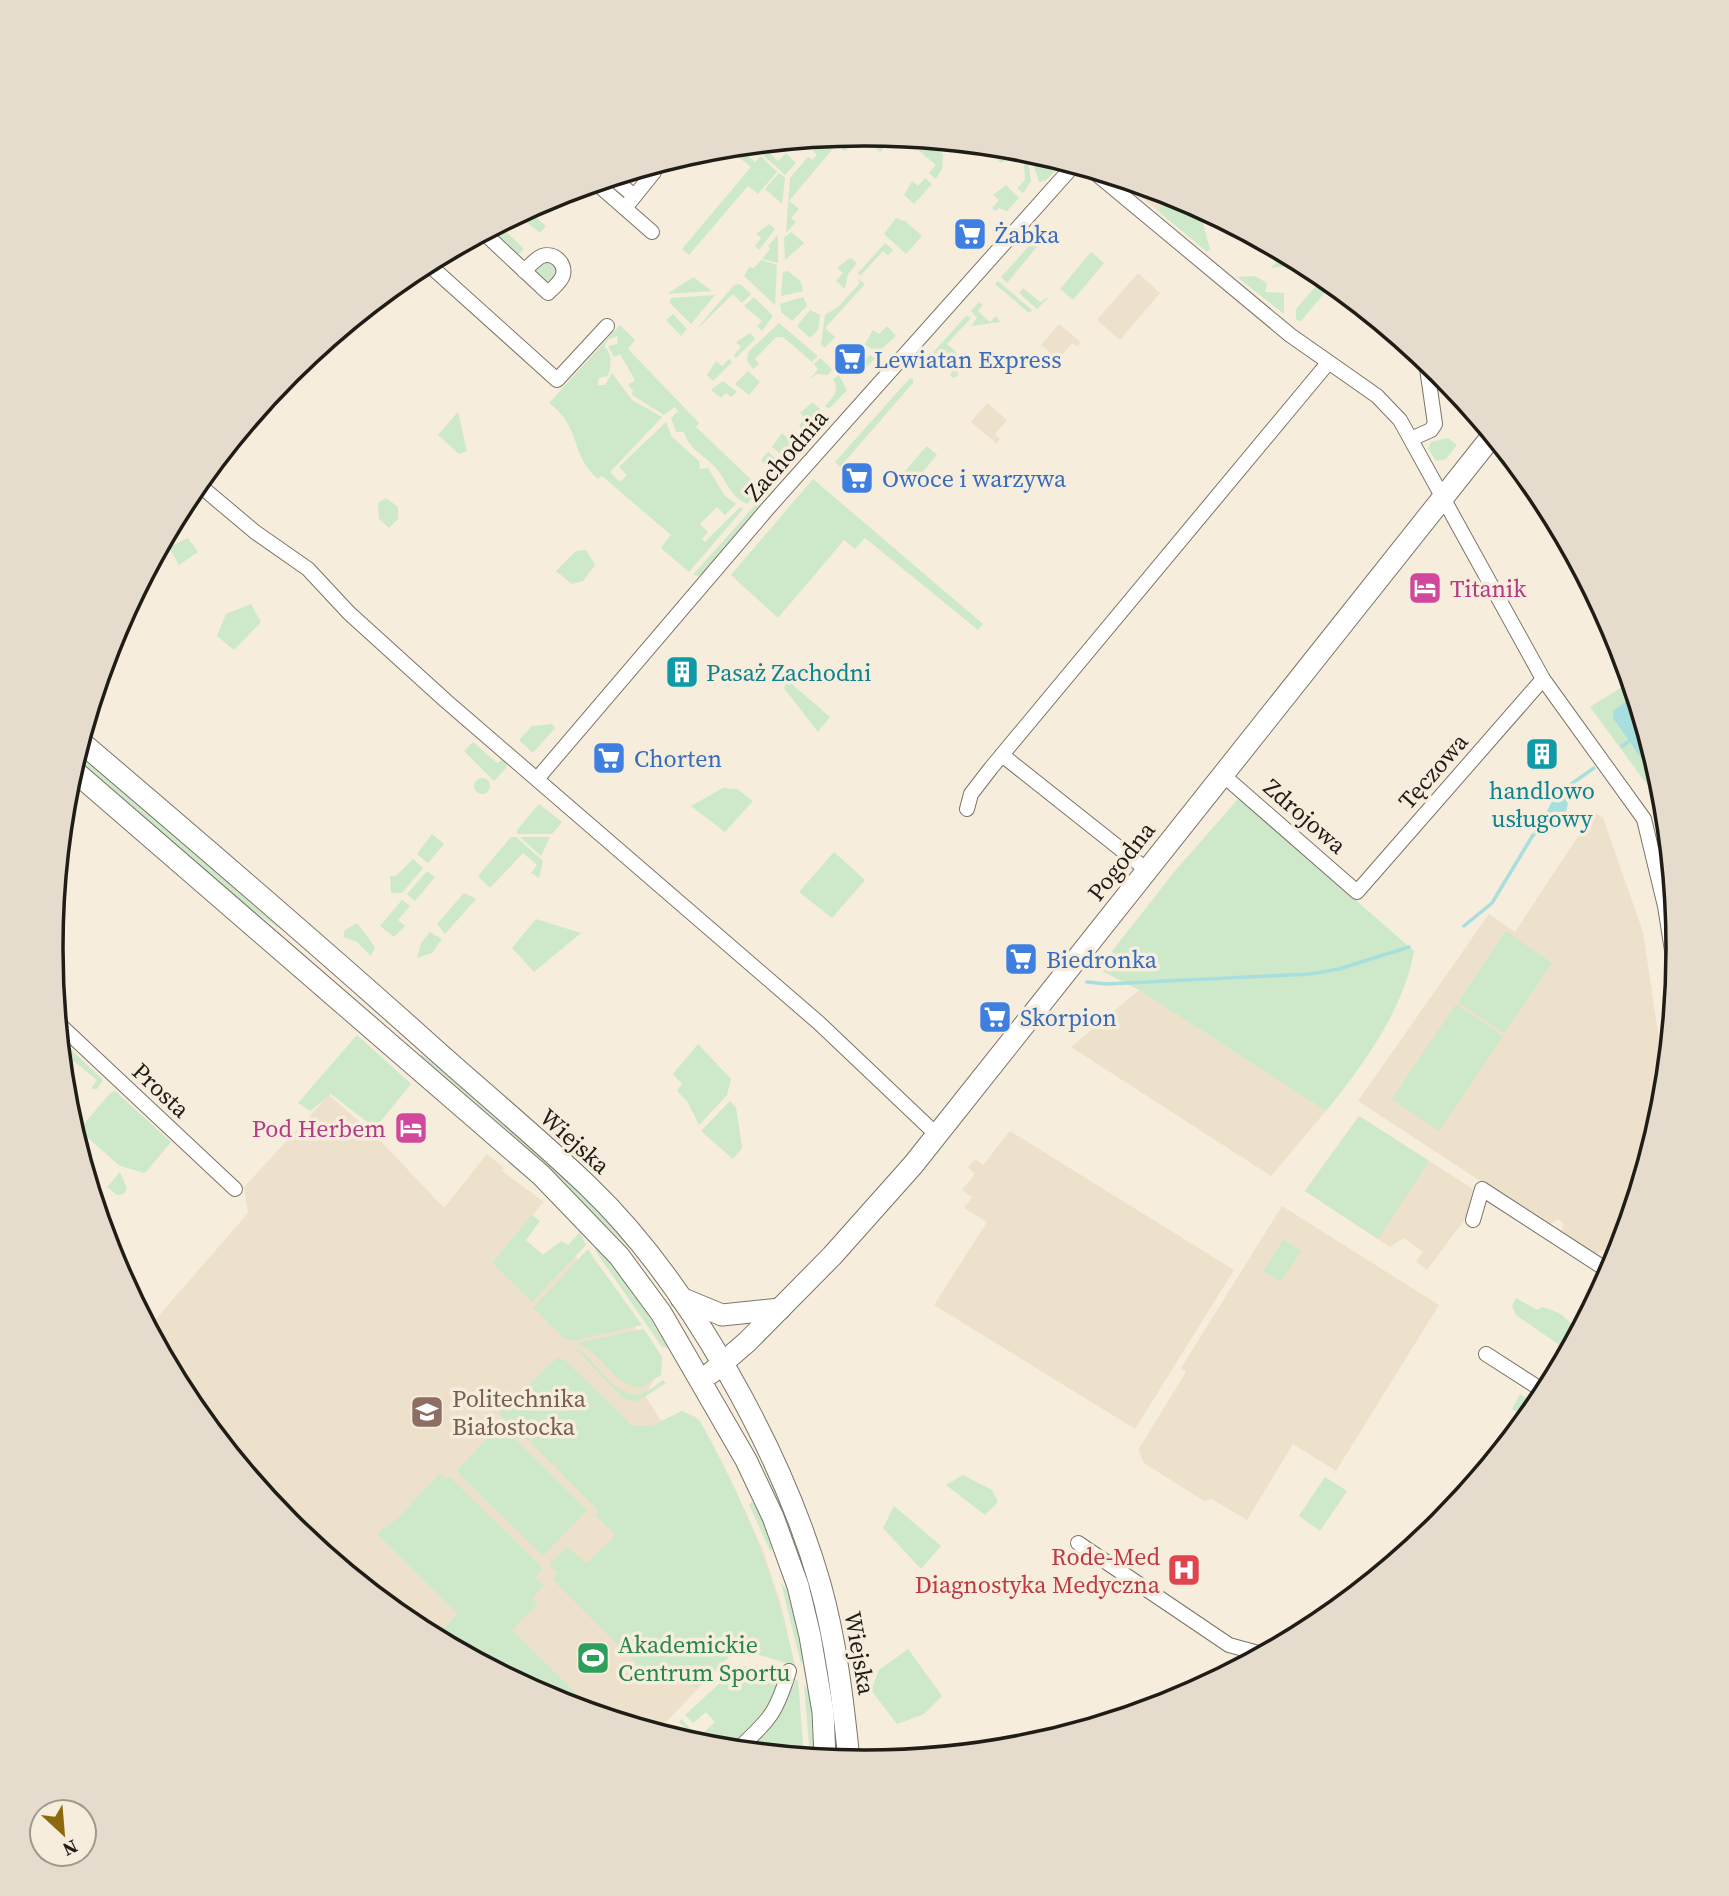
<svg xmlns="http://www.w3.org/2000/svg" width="1729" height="1896" font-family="'Source Serif 4',serif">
<rect width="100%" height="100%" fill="#f6eddd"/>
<!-- built -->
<g fill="#eee1cb">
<path d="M1128,182L1172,195L1158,211L1129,187Z"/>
<path d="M1138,273L1160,293L1120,340L1097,320Z"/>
<path d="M1059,324L1081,342L1077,347L1072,343L1058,359L1041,345Z"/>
<path d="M987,403L1007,420L995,434L1000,439L997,444L971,422Z"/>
<path d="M1594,812L1603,818L1643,932L1665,1080L1663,1107L1617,1258L1604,1250L1593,1255L1562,1234L1563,1223L1558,1219L1548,1225L1358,1101L1489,914L1515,932Z"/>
<path d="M1139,990L1326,1111L1271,1176L1071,1047Z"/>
<path d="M329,1095L376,1136L444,1208L487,1154L504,1168L502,1171L544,1202L492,1263L522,1291L567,1248L614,1295L660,1364L646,1397L661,1421L682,1411L696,1417L736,1491L763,1550L781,1604L795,1666L738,1648L657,1731L553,1700L412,1624L289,1523L188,1400L149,1327L248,1213L244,1187Z"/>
<path d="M1359,1116L1473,1189L1468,1215L1427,1270L1416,1262L1423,1252L1404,1238L1390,1247L1305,1191Z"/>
<path d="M1010,1131L1234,1270L1135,1429L934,1305L987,1222L964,1208L972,1197L962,1190L975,1174L968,1167L975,1159L983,1165Z"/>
<path d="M1282,1206L1439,1305L1336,1471L1293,1444L1247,1520L1212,1499L1204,1501L1144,1463L1138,1450L1186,1372L1181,1368Z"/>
</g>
<!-- green -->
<g fill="#cde9ca">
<path d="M865,134L893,137L880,152L859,135Z"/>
<path d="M855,135L863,142L858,147L853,142L845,151L836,145L789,201L799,209L791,218L796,222L786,233L790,178L808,157L812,160L817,155L813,151L818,146Z"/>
<path d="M927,142L943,154L942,169L936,179L929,173L936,165L919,151Z"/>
<path d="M741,146L740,149L755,162L761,156L777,172L758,194L748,186L689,255L682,249L751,167L727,148Z"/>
<path d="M988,146L1020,155L1019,160L1010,158L1001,163L986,149Z"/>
<path d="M766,150L778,161L786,153L796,163L785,175L762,154Z"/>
<path d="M1039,155L1048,157L1057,169L1046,180L1039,182L1032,160Z"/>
<path d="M1028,162L1031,181L1023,193L1017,188L1025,180L1024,164Z"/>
<path d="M779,173L785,178L782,204L765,189Z"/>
<path d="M925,178L932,184L914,204L904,195L912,181L918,186Z"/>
<path d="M1006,185L1019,198L1007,211L999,208L995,211L992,208L999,200L993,195Z"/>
<path d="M1172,195L1199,209L1210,249L1207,252L1158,211Z"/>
<path d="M527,210L546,226L540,233L518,215Z"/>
<path d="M896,218L905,221L922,236L906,254L884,234Z"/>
<path d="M769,224L775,229L759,250L755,246L761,238L756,234Z"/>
<path d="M497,230L508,233L524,249L516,257L488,231Z"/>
<path d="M791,232L804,243L785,260L784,238Z"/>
<path d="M778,235V263L762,259L770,249L768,246Z"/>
<path d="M1039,235L1041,242L1007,283L1001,277Z"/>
<path d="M885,243L893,250L888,255L883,251L860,276L858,273Z"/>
<path d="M1277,250L1290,257V266L1271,268L1278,260Z"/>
<path d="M1091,252L1104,263L1073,300L1060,289Z"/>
<path d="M850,258L857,263L848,274L845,289L836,281L843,273L837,268Z"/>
<path d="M761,260L777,265L775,305L744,276L749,267L754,268Z"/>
<circle cx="547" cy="271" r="10"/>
<path d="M783,272L788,271L801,282L803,291L781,296Z"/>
<path d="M1255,276L1267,283L1265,292L1284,293V314L1237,277Z"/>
<path d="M693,277L712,291L667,294L692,278Z"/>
<path d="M1324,277L1332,284L1301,321L1296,320V309Z"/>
<path d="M858,279L865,284L825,328L835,337L825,348L821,345L825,315L838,307L859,284Z"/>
<path d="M998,281L1032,310L1029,313L995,284Z"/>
<path d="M740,284L751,294L742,303L733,294L694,332L734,285Z"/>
<path d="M1023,288L1040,302L1050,296L1037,309L1019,293Z"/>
<path d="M715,295L691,324L669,302L671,298Z"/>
<path d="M754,297L773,316L762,331L757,326L762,321L744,306Z"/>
<path d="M803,297L807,306L792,321L781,312L780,304Z"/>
<path d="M979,302L983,305L978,311L990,322L996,316L1000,322L971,326L977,318L971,311Z"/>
<path d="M810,310L820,315L818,330L810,338L797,326Z"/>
<path d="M673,314L687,329L681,336L666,320Z"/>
<path d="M966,316L971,318L947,344L956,352L958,376L953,378L950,375L955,368L940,354L934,360L929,357Z"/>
<path d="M779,323L818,356L812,362L783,337H776L755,359L759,364L753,369L747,361L748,352Z"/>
<path d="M620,325L635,340L628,349L699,423L696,427L760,488L747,504C726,493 728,480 713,465C701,453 689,449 684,432H676L671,418L678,411L674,407L664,415L632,395L633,390L628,385L635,380L620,354L614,357L608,346L617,344L618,336L609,339L604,346C613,355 611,364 608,376L599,378L598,385H605L612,373L632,400L662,417L610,472L620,482L627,475L619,467L666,422L672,437L699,461L700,469L708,468L725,496L736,504L725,515L717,507L700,524L708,532L702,539L705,542L740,507L743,509L689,572L661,548L671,535L602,476L598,479C570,456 582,427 549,403Z"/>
<path d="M887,326L896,336L877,353L865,344L873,330L879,334Z"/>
<path d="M750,333L755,339L736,358L734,355L741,347L736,342Z"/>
<path d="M870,355L875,359L855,376L846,367L861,364Z"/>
<path d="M820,358L832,369L828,375L817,374L810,379L818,369L814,364Z"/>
<path d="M729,359L732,362L713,381L707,375L716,361L722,366Z"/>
<path d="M748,371L760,382L749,395L735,384Z"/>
<path d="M839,375L847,390L829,409L825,406C833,397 840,391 833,379Z"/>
<path d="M910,378L913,379V383L840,467L835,462Z"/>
<path d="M723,381L737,392L731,397L726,393L721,398L711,390Z"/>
<path d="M813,402L825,415L819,422L801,428L799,426L805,418L800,413Z"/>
<path d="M458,412L467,451L459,454L438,435Z"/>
<path d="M794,431L797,433L794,437L793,450L785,458L772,447L782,433L787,438Z"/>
<path d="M1448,438L1457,445L1446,459L1436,461L1428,448L1431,442Z"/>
<path d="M927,446L937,455L914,482L903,473Z"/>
<path d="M768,452L781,463L774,473L761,460Z"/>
<path d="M813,479L983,624L978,630L865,538L855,549L844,540L778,618L731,575Z"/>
<path d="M386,498L398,507V519L389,528L379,519L378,503Z"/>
<path d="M756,504L762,507L701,576L693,575Z"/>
<path d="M188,538L198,552L179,565L169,547Z"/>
<path d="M586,550L595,565L583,581L572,584L556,571L576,551Z"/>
<path d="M251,604L261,622L234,650L217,636L226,614Z"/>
<path d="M787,680L830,717L818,732L784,688Z"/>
<path d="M1630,682L1663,790L1665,809L1590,707Z"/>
<path d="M552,724L555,728L533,753L519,740L532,726Z"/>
<path d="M473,742L497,763L503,759L507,761L506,768L494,781L464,751Z"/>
<path d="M78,752L282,926L279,928L239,901L76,758Z"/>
<circle cx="482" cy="786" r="8"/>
<path d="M723,788L737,789L753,801L725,832L691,806Z"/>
<path d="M1239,798L1414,951C1404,1009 1362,1067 1326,1111L1139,990L1098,969L1175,871Z"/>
<path d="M539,804L562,822L552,834H517V830Z"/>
<path d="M432,834L444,844L428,863L417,854Z"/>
<path d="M511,837H516L543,861L539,878L531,873L537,865L523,853L490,888L478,876Z"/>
<path d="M520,837H550L541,856Z"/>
<path d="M834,852L865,880L832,918L799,892Z"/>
<path d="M413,859L423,868L402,893H391L390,876H396Z"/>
<path d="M427,871L435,877L415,901L407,894Z"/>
<path d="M464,893L476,899L445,934L437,924Z"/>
<path d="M402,900L410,906L398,920L405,926L394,937L380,926Z"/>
<path d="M536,919L581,933L534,972L512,948Z"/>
<path d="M357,923L375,947L371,956L357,942L343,937L345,930Z"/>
<path d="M1506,931L1552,963L1504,1033L1458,1002Z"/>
<path d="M430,932L442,939L432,953L417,958L421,943Z"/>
<path d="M1456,1004L1503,1036L1439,1131L1392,1099Z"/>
<path d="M357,1035L411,1084L375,1128L331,1094L310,1111L298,1103Z"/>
<path d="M60,1039L103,1080L97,1089H91L97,1080L61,1051Z"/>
<path d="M698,1044L731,1079L727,1095L699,1125L687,1101L677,1091L682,1084L673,1074Z"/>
<path d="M421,1054C505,1110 578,1183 642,1260L529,1151L419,1056Z"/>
<path d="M115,1091L171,1142L145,1173L120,1166L79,1130L110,1093Z"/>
<path d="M730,1101L736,1107L742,1148L733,1159L701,1131Z"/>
<path d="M1359,1116L1429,1161L1378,1239L1305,1191Z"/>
<path d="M120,1172L127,1188L124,1194L117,1195L107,1187Z"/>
<path d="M532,1215L540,1221L526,1240L543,1255L561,1241L568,1245L580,1232L586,1245L532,1302L492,1263Z"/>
<path d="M590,1236L643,1307L668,1348L662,1347L597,1253Z"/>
<path d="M1283,1240L1301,1251L1281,1282L1263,1271Z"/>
<path d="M588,1249L593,1257L642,1325L571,1341L564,1338L533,1308Z"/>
<path d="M1516,1298L1537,1310L1542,1307C1559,1311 1569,1318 1577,1334L1568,1351L1516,1315L1512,1306Z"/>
<path d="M644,1329L662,1357L661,1375L640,1388C612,1384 602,1353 577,1343Z"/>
<path d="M574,1347C596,1358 613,1398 639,1394C647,1393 657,1384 663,1380L666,1383L638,1401L625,1400Z"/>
<path d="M557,1358L565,1360L633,1426H652L682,1411L700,1421C745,1502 775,1575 795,1666L738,1648L696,1688L671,1665L654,1681L552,1579L558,1573L549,1565L567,1547L587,1563L616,1535L595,1515L599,1511L555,1467L565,1457L554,1466L530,1442L578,1393L529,1441L498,1413Z"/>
<path d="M1520,1394L1537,1405L1527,1418L1512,1409Z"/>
<path d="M724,1403L729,1408L796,1531L823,1624L842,1760L834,1759L824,1650L808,1585Z"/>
<path d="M501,1425L587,1510L543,1556L456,1471Z"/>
<path d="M440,1473L446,1480L450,1477L543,1568L535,1577L544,1586L532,1598L538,1604L512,1630L596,1713L553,1700L435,1637L458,1614L377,1534L398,1518Z"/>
<path d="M963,1475L992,1490L998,1502L985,1515L946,1485Z"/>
<path d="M1325,1477L1347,1491L1320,1531L1299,1516Z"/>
<path d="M754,1501L772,1543L771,1553L749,1504Z"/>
<path d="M894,1506L941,1546L921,1569L883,1528Z"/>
<path d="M781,1583L789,1592L804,1657L801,1664Z"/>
<path d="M908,1649L942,1696L924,1714L897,1724L871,1690L879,1670Z"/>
<path d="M744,1666L783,1676L777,1702L734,1749L705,1746L676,1737L686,1729L679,1722L681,1719L699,1737L715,1722L706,1712L693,1723L685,1715L733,1671Z"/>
<path d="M794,1679L798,1680L804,1756L747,1748Z"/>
<path d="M804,1685L810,1691L814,1757L810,1756Z"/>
</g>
<!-- water -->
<g fill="#a8dedd">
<path d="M1634,696L1661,786L1613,718V711Z"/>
<path d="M1563,792L1568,798C1568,813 1562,827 1546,828L1543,823L1558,793Z"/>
</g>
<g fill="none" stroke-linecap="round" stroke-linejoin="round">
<!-- stream -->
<g stroke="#a8dedd" stroke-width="3.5">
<path d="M1622,746L1628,742"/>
<path d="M1567,787L1594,768"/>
<path d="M1464,926L1492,903L1533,835L1546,828L1543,823L1558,793L1563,792"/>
<path d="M1087,982L1107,984L1310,974L1339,969L1409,947"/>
</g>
<defs>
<g id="street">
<path d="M1093,171L1290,335L1377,396L1400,420L1543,679L1644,819L1665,906L1676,976"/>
<path d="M613,178L634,196"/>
<path d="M596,183L652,232"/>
<path d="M625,208L654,172L648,167"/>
<path d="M484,233L548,293C553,288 561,282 563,275C566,263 554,252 542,256C535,259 530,266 524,271"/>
<path d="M427,263L557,380L607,326"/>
<path d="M1411,439L1431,430L1435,424L1426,361"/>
<path d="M198,484L255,532L308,569L349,613L446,701L819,1023L937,1135"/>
<path d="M1002,755L1147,870"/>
<path d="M1223,775L1357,892L1543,679"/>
<path d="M537,779L769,507L1074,165"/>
<path d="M967,809L971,794L991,768L1328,363"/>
<path d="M1655,855L1669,854"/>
<path d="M58,1023L235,1189"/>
<path d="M1473,1220L1482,1189L1610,1272"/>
<path d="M1486,1354L1545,1392"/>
<path d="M1078,1543L1229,1645L1262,1654"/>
<path d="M738,1749C770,1719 776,1714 789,1671"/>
</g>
<g id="secondary">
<path d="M81,742C195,839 309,937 421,1037C476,1087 535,1135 589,1187C689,1283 782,1452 820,1584C836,1641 843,1701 849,1760"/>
<path d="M72,769L541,1175L619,1256L661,1313L746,1460L773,1517L798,1586L810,1636L823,1712L825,1758"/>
<path d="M681,1298L722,1315L780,1309"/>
<path d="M711,1373L747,1342L832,1256L913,1165L1492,436"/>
</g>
</defs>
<!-- street casing -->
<use href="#street" stroke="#7c7466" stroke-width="16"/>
<!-- secondary casing -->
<use href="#secondary" stroke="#7c7466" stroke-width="23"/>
<!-- street -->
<use href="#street" stroke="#fff" stroke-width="14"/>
<!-- secondary -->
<use href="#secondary" stroke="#fff" stroke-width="21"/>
</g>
<!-- icons -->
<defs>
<symbol id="supermarket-square" viewBox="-11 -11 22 22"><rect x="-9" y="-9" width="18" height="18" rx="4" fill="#3f7fe0" stroke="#f6eddd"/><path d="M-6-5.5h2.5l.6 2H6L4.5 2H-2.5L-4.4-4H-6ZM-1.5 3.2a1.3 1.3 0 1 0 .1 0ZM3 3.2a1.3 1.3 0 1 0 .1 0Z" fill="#fff"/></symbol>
<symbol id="hotel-square" viewBox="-11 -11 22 22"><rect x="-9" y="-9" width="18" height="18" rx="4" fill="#d1479c" stroke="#f6eddd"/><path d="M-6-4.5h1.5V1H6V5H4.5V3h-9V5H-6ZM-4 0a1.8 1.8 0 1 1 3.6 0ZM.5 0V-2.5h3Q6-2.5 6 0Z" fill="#fff"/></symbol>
<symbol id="building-square" viewBox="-11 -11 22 22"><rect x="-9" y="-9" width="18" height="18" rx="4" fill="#0f9aa8" stroke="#f6eddd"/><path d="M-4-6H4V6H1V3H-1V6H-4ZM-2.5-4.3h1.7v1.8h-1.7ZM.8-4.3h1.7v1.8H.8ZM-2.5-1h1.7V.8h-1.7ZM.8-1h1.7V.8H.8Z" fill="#fff"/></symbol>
<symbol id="university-square" viewBox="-11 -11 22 22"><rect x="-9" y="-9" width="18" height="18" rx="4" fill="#8d6e63" stroke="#f6eddd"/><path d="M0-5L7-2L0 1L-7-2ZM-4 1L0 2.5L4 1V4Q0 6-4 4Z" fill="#fff"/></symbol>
<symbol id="hospital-square" viewBox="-11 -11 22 22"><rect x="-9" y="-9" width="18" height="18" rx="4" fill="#e0444e" stroke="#f6eddd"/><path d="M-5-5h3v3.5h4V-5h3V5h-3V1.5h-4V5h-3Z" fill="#fff"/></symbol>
<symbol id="stadium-square" viewBox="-11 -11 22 22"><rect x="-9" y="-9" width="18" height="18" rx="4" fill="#2e9e5b" stroke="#f6eddd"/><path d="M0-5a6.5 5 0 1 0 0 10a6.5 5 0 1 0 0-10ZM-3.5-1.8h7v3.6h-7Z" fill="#fff"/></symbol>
</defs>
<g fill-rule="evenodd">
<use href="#supermarket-square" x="951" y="215" width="38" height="38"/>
<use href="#supermarket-square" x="831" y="340" width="38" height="38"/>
<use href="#supermarket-square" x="838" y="459" width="38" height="38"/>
<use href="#hotel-square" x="1406" y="569" width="38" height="38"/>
<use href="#building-square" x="663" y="653" width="38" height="38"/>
<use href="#building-square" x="1523" y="735" width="38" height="38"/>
<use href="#supermarket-square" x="590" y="739" width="38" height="38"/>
<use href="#supermarket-square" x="1002" y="940" width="38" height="38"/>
<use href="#supermarket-square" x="976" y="998" width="38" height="38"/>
<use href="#hotel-square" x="392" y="1109" width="38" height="38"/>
<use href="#university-square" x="408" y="1393" width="38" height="38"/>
<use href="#hospital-square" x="1165" y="1551" width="38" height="38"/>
<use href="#stadium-square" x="574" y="1639" width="38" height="38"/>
</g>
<g text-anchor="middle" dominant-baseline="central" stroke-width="7" stroke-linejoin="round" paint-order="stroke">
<!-- shop labels -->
<g font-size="24" fill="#366cbe" stroke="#f6eddd" text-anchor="start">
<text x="995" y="234">Żabka</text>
<text x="874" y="359">Lewiatan Express</text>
<text x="882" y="478">Owoce i warzywa</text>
<text x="634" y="758">Chorten</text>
<text x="1046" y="959">Biedronka</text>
<text x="1020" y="1017">Skorpion</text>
</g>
<!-- street labels -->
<g font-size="24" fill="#201d17" stroke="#f6eddd">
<text transform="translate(786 455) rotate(-49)">Zachodnia</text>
<text transform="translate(1433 771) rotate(-49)">Tęczowa</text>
<text transform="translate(1305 816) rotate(41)">Zdrojowa</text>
<text transform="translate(1121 861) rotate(-52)">Pogodna</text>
<text transform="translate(161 1090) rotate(43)">Prosta</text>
<text transform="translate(575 1141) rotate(42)">Wiejska</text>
<text transform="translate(860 1653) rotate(80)">Wiejska</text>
</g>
<!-- hotel labels -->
<g font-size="24" fill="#b23c85" stroke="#f6eddd" text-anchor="start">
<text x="1450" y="588">Titanik</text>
<text x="386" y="1128" text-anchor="end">Pod Herbem</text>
</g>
<!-- culture labels -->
<g font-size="24" fill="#0d838f" stroke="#f6eddd" text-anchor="start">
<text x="706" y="672">Pasaż Zachodni</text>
<text x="1542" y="790" text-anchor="middle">handlowo<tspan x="1542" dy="28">usługowy</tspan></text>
</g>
<!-- education labels -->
<g font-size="24" fill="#785e54" stroke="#f6eddd" text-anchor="start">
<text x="452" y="1398">Politechnika<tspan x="452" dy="28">Białostocka</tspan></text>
</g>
<!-- health labels -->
<g font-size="24" fill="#be3a42" stroke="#f6eddd" text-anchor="end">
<text x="1160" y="1556">Rode-Med<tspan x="1160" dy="28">Diagnostyka Medyczna</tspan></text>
</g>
<!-- leisure labels -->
<g font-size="24" fill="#27864d" stroke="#f6eddd" text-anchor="start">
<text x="618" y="1644">Akademickie<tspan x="618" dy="28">Centrum Sportu</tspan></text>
</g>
</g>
<!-- crop -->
<path d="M0 0H1729V1896H0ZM864 146H865A801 801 0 0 1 1666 947V949A801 801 0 0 1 865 1750H864A801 801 0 0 1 63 949V947A801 801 0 0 1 864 146Z" fill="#e5dccd" fill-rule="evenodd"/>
<path fill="none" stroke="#201d17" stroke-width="3.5" d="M864 146H865A801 801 0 0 1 1666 947V949A801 801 0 0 1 865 1750H864A801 801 0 0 1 63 949V947A801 801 0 0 1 864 146Z"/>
<!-- north arrow -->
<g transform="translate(63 1833) rotate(154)"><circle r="33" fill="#f6eddd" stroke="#a09a8e" stroke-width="2"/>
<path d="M0-5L12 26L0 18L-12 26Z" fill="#8d6a0d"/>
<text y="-10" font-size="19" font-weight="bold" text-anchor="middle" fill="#201d17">N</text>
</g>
</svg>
